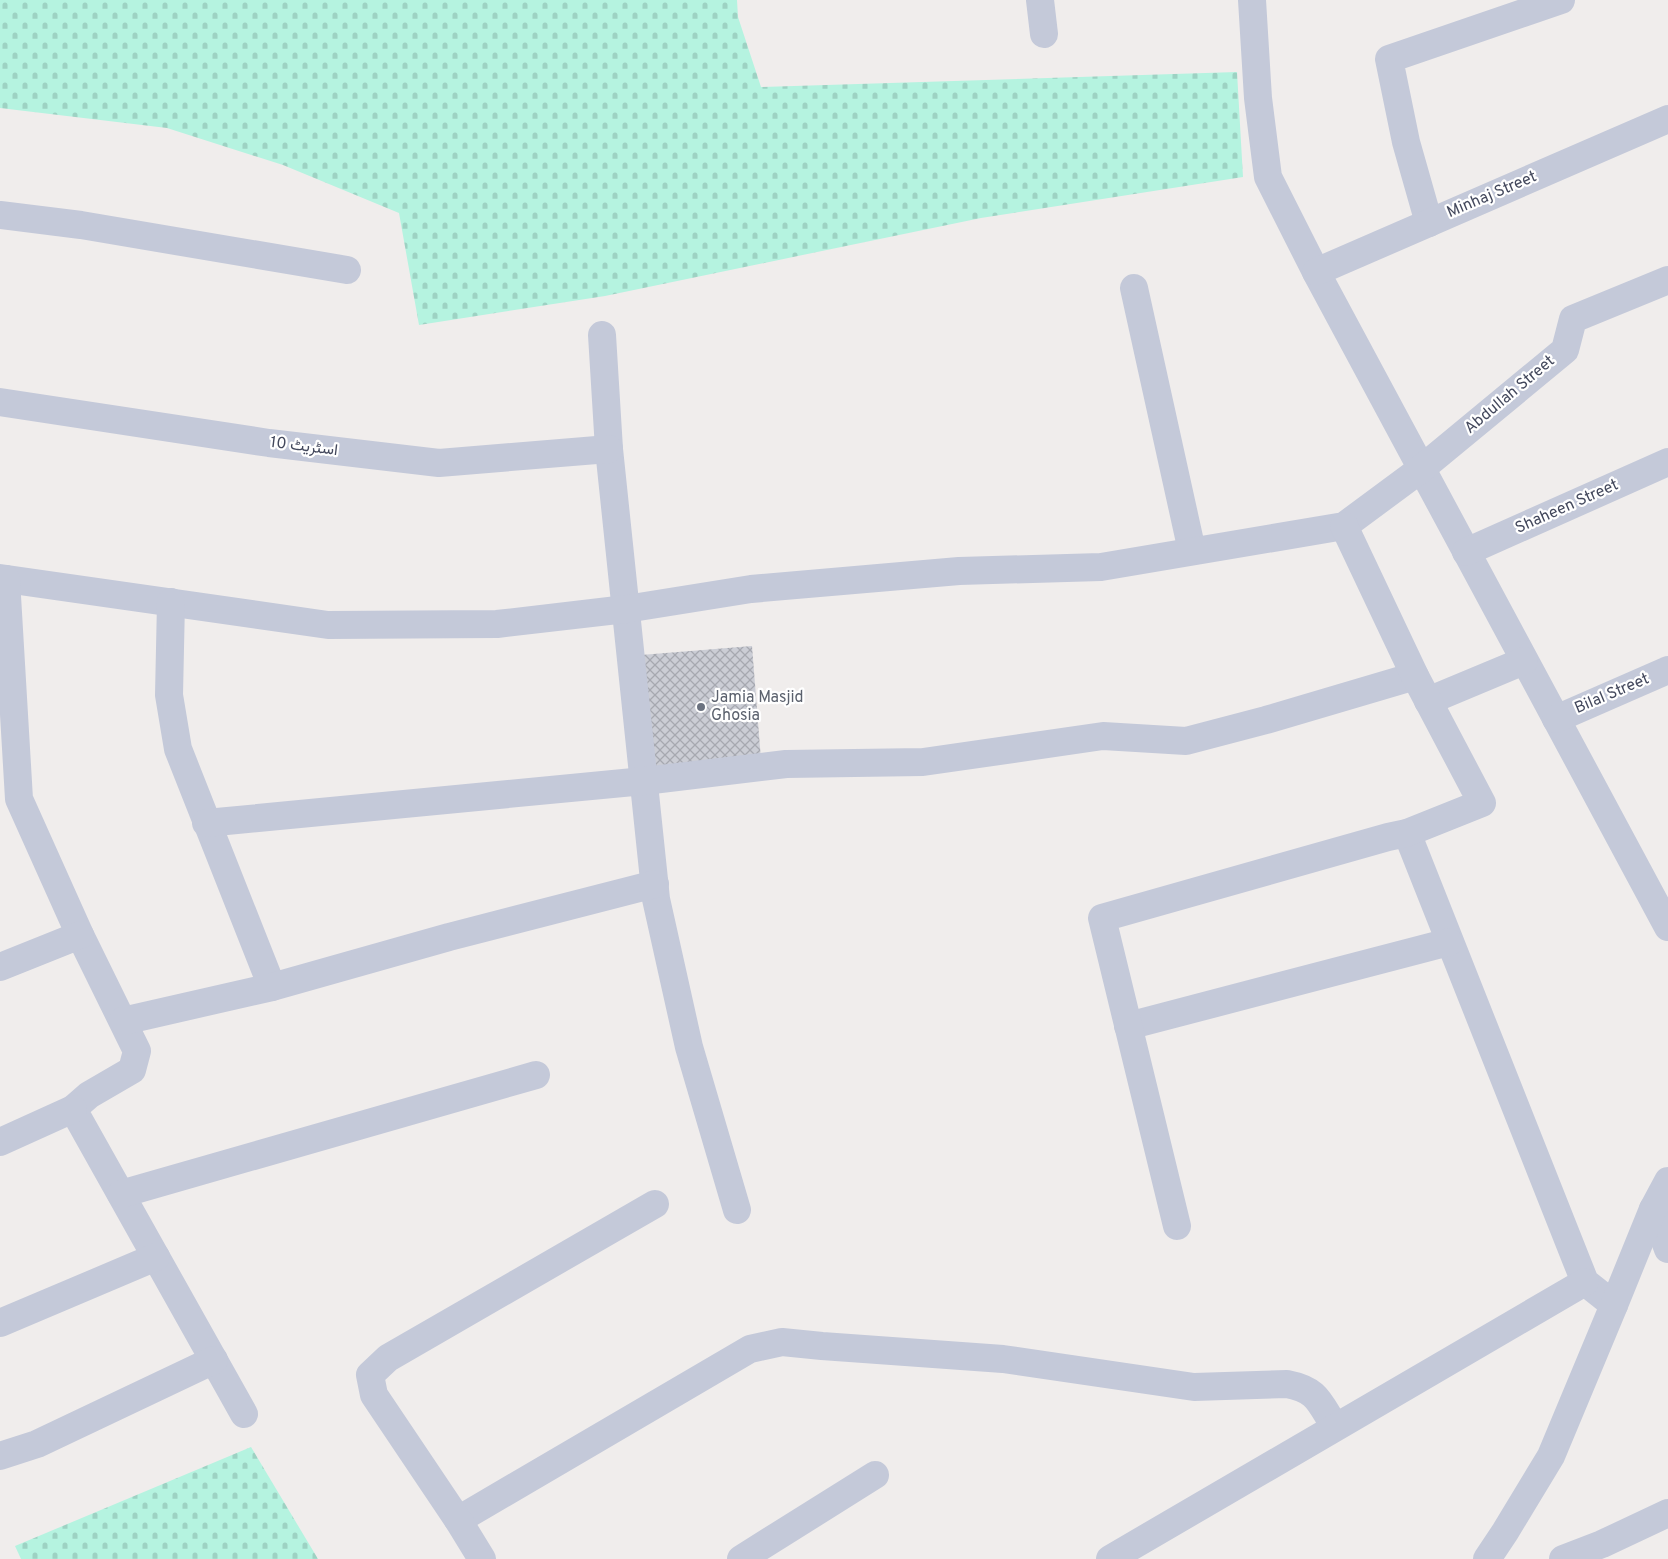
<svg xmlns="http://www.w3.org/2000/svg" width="1668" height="1559" font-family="Overpass,Vazirmatn,sans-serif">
<defs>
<pattern id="cemetery-stones" width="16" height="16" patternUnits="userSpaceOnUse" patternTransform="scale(1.25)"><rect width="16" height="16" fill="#b5f3e0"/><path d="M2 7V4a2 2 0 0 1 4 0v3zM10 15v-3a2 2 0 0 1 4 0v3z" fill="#9dd2c3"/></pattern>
<pattern id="building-cross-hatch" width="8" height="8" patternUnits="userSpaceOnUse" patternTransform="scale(1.25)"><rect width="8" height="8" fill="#cbcdd5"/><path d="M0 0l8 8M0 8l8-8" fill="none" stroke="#a6a8b0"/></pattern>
</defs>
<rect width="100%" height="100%" fill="#f0edec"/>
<!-- cemetery -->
<g fill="url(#cemetery-stones)">
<path d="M0,0H737L738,17L761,87L1237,72L1243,177L981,218L605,296L419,325L399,213L283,165L167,128L0,108Z"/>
<path d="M251,1447L318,1559H21L15,1546Z"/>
</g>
<!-- building -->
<path fill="url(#building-cross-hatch)" d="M752,646L761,760L650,768L641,655Z"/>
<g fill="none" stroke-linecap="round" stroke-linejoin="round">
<!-- minor -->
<g stroke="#c4c9d9" stroke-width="28">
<path d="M1040,0L1044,34"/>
<path d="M1252,0L1258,98L1268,177L1316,272L1668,927"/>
<path d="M0,215L81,225L347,270"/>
<path d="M1429,223L1406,142L1389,59L1561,0"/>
<path d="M1316,272L1668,119"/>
<path d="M1134,288L1192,551"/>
<path d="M602,335L609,449L656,899L689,1047L737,1210"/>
<path d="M0,402L269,443L439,463L609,449"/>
<path d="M1466,552L1668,462"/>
<path d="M0,578L328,625L497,624L626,609L751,589L959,571L1101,567L1344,526L1421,469L1565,350L1573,319L1668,280"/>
<path d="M6,579L19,799L80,935L137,1051L132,1070L89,1095L73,1109L244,1414"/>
<path d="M171,602L169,695L178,749L272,987"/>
<path d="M1428,701L1524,661"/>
<path d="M1556,719L1668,670"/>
<path d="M206,823L644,781L786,764L923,762L1103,736L1186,741L1266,720L1415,676"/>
<path d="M1407,833L1577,1262L1585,1282L1614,1305"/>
<path d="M0,967L80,935"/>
<path d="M123,1021L272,987L449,937L655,884"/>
<path d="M1128,1026L1449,942"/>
<path d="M0,1142L73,1109"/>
<path d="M121,1194L536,1075"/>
<path d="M1653,1209L1668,1249"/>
<path d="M1177,1226L1102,918L1388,837L1407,833L1482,803L1415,676L1344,526"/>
<path d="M0,1323L156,1257"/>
<path d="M0,1456L37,1444L214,1360"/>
<path d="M458,1520L750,1349L782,1342L822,1346L1003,1359L1194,1387L1287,1384C1318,1390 1319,1402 1335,1427"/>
<path d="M482,1559L458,1520L374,1395L370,1375L388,1358L655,1204"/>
<path d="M741,1559L875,1475"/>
<path d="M1110,1559L1585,1282"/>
<path d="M1563,1559L1602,1544L1668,1513"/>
</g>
<!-- tertiary -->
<path stroke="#c4c9d9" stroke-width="28" d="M1487,1559L1505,1532L1551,1456L1614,1305L1653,1209L1668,1181"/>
</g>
<!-- markers -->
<circle fill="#6b7280" stroke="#fff" stroke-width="2" cx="701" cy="707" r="5"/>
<g text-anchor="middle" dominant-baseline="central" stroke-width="4.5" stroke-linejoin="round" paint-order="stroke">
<!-- street labels -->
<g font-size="16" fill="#43485c" stroke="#fff">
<text transform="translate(1492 195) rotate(-23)">Minhaj Street</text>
<text transform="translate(1510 395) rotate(-40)">Abdullah Street</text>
<text transform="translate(304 447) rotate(7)">اسٹریٹ 10</text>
<text transform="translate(1567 507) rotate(-24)">Shaheen Street</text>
<text transform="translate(1612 694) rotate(-23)">Bilal Street</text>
</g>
<!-- worship labels -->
<g font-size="16" fill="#5b616d" stroke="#fff" text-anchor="start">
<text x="711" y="698">Jamia Masjid<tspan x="711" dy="18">Ghosia</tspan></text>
</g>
</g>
</svg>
